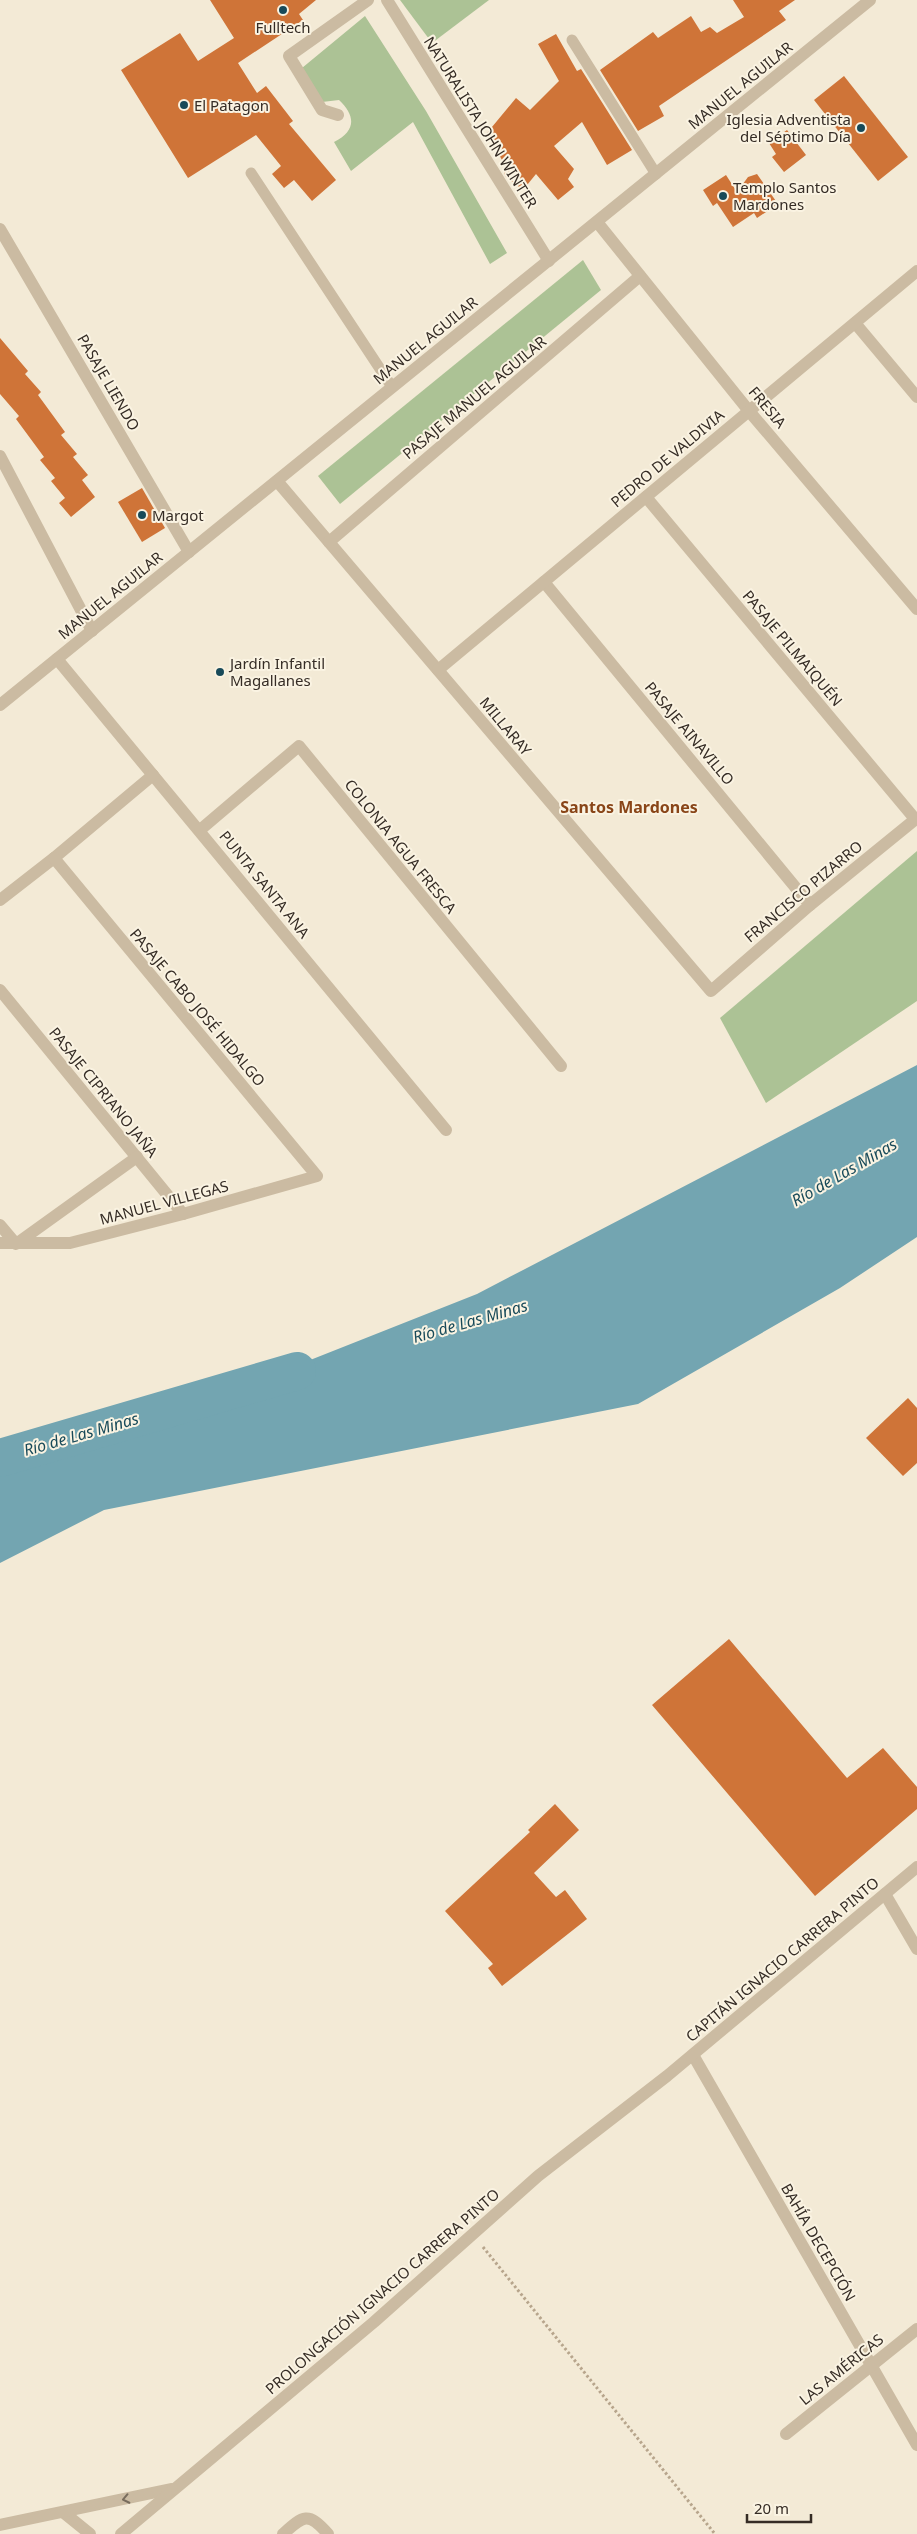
<svg xmlns="http://www.w3.org/2000/svg" width="917" height="2534" font-family="'Noto Sans',sans-serif">
<rect width="100%" height="100%" fill="#f3ead6"/>
<!-- green -->
<g fill="#acc295">
<path d="M400,0H489L432,43Z"/>
<path d="M365,16L426,111L507,253L490,264L413,122L351,171L334,142C356,131 356,116 339,100L322,102L302,68Z"/>
<path d="M583,260L601,290L340,504L318,476Z"/>
<path d="M917,851V1001L766,1103L720,1018Z"/>
</g>
<!-- water -->
<path fill="#73a5b1" d="M917,1065V1237L840,1288L638,1404L104,1510L0,1563V1461L247,1385L477,1294Z"/>
<g fill="none" stroke-linecap="round" stroke-linejoin="round">
<!-- river -->
<path stroke="#73a5b1" stroke-width="38" d="M0,1458L297,1371"/>
</g>
<!-- building -->
<g fill="#cf7438">
<path d="M210,0H316L299,14L303,20L238,63L257,93L266,86L293,121L289,124L336,180L312,201L294,180L284,188L272,174L281,166L256,135L188,178L121,70L180,33L198,61L234,38Z"/>
<path d="M733,0H795L779,11L786,20L659,106L664,116L638,131L600,70L653,32L658,38L691,16L701,32L710,27L717,33L744,17Z"/>
<path d="M556,34L577,71L581,69L632,150L607,165L582,122L554,146L574,169L568,179L574,187L558,200L536,174L523,190L506,177L504,173L507,169L487,133L516,98L530,110L559,81L538,44Z"/>
<path d="M844,76L908,157L878,181L814,100Z"/>
<path d="M787,130L806,155L784,172L772,157L776,154L769,143Z"/>
<path d="M757,174L778,204L757,218L754,213L733,227L717,203L713,206L703,190L726,175L737,192L748,177Z"/>
<path d="M0,338L28,371L25,374L41,392L38,395L65,432L61,435L77,454L73,457L88,475L82,480L95,497L71,517L59,503L65,498L51,481L55,478L40,460L44,457L16,419L19,416L0,394Z"/>
<path d="M142,488L165,528L142,542L118,502Z"/>
<path d="M908,1398L917,1408V1463L903,1476L866,1438Z"/>
<path d="M729,1639L847,1778L883,1748L917,1787V1809L815,1896L652,1705Z"/>
<path d="M555,1804L579,1830L534,1873L556,1897L565,1890L587,1919L502,1986L488,1968L493,1964L445,1911L530,1832L528,1830Z"/>
</g>
<g fill="none" stroke-linecap="round" stroke-linejoin="round">
<!-- path -->
<path stroke="#b7a58c" stroke-width="3" stroke-dasharray="2.5 2.5" stroke-linecap="butt" d="M483,2247L715,2534"/>
<!-- service -->
<g stroke="#cbbba2" stroke-width="11">
<path d="M572,40L656,174"/>
<path d="M251,173L392,387"/>
</g>
<!-- minor -->
<g stroke="#cbbba2" stroke-width="12">
<path d="M387,0L549,261"/>
<path d="M338,115L322,110L289,56L368,0"/>
<path d="M597,222L749,411L917,609"/>
<path d="M0,229L189,552"/>
<path d="M855,323L917,397"/>
<path d="M0,456L92,631"/>
<path d="M277,481L711,991L810,905L917,818"/>
<path d="M646,497L915,819"/>
<path d="M329,542L640,276"/>
<path d="M544,582L810,905"/>
<path d="M57,659L446,1130"/>
<path d="M438,670L917,271"/>
<path d="M200,830L299,746L561,1066"/>
<path d="M0,900L54,858L153,775"/>
<path d="M0,990L183,1214"/>
<path d="M0,1225L16,1244L137,1157"/>
<path d="M0,1243H70L183,1214L317,1176L54,858"/>
<path d="M885,1894L917,1949"/>
<path d="M693,2055L917,2445"/>
<path d="M786,2434L917,2329"/>
<path d="M63,2512L90,2534"/>
<path d="M0,2525L171,2489"/>
<path d="M121,2534L374,2322L538,2176L667,2076L917,1867"/>
<path d="M283,2534C303,2516 308,2511 328,2534"/>
</g>
<!-- tertiary -->
<path stroke="#cbbba2" stroke-width="12" d="M0,705L870,0"/>
</g>
<!-- one-way arrows -->
<defs><path id="oneway-chevron" d="M-2-3.5L2.5 0L-2 3.5" fill="none" stroke-width="1.6" stroke-linecap="round" stroke-linejoin="round" transform="scale(1.25)"/></defs>
<use stroke="#786c5d" href="#oneway-chevron" transform="translate(126 2499) rotate(168)"/>
<!-- markers -->
<g fill="#184a59" stroke="#faf3e2" stroke-width="2">
<circle cx="283" cy="10" r="5"/>
<circle cx="184" cy="105" r="5"/>
<circle cx="861" cy="128" r="5"/>
<circle cx="723" cy="196" r="5"/>
<circle cx="142" cy="515" r="5"/>
<circle cx="220" cy="672" r="5"/>
</g>
<g text-anchor="middle" dominant-baseline="central" stroke-width="4" stroke-linejoin="round" paint-order="stroke">
<!-- poi labels -->
<g font-size="15" fill="#352c25" stroke="#faf3e2" text-anchor="start">
<text x="283" y="27" text-anchor="middle">Fulltech</text>
<text x="194" y="105">El Patagon</text>
<text x="851" y="119" text-anchor="end">Iglesia Adventista<tspan x="851" dy="17">del Séptimo Día</tspan></text>
<text x="733" y="187">Templo Santos<tspan x="733" dy="17">Mardones</tspan></text>
<text x="152" y="515">Margot</text>
<text x="230" y="663">Jardín Infantil<tspan x="230" dy="17">Magallanes</tspan></text>
</g>
<!-- street labels -->
<g font-size="15" fill="#352c25" stroke="#faf3e2">
<text transform="translate(740 85) rotate(-39)">MANUEL AGUILAR</text>
<text transform="translate(481 122) rotate(58)">NATURALISTA JOHN WINTER</text>
<text transform="translate(425 340) rotate(-39)">MANUEL AGUILAR</text>
<text transform="translate(109 382) rotate(60)">PASAJE LIENDO</text>
<text transform="translate(474 397) rotate(-40)">PASAJE MANUEL AGUILAR</text>
<text transform="translate(768 407) rotate(50)">FRESIA</text>
<text transform="translate(667 458) rotate(-40)">PEDRO DE VALDIVIA</text>
<text transform="translate(110 595) rotate(-39)">MANUEL AGUILAR</text>
<text transform="translate(793 648) rotate(50)">PASAJE PILMAIQUÉN</text>
<text transform="translate(506 726) rotate(50)">MILLARAY</text>
<text transform="translate(690 733) rotate(50)">PASAJE AINAVILLO</text>
<text transform="translate(401 846) rotate(51)">COLONIA AGUA FRESCA</text>
<text transform="translate(265 884) rotate(51)">PUNTA SANTA ANA</text>
<text transform="translate(803 891) rotate(-40)">FRANCISCO PIZARRO</text>
<text transform="translate(198 1007) rotate(50)">PASAJE CABO JOSÉ HIDALGO</text>
<text transform="translate(104 1092) rotate(51)">PASAJE CIPRIANO JAÑA</text>
<text transform="translate(164 1202) rotate(-15)">MANUEL VILLEGAS</text>
<text transform="translate(782 1959) rotate(-40)">CAPITÁN IGNACIO CARRERA PINTO</text>
<text transform="translate(819 2242) rotate(60)">BAHÍA DECEPCIÓN</text>
<text transform="translate(382 2291) rotate(-41)">PROLONGACIÓN IGNACIO CARRERA PINTO</text>
<text transform="translate(841 2369) rotate(-39)">LAS AMÉRICAS</text>
</g>
<!-- neighbourhood labels -->
<g font-size="16" font-weight="bold" fill="#894518" stroke="#faf3e2">
<text x="629" y="807">Santos Mardones</text>
</g>
<!-- water labels -->
<g font-size="16" font-style="italic" fill="#184a59" stroke="#faf3e2">
<text transform="translate(844 1172) rotate(-30)">Río de Las Minas</text>
<text transform="translate(470 1321) rotate(-16)">Río de Las Minas</text>
<text transform="translate(81 1434) rotate(-16)">Río de Las Minas</text>
</g>
</g>
<!-- scale -->
<path d="M747 2514v8h64v-8" fill="none" stroke="#352c25" stroke-width="2.5"/>
<text x="754" y="2514" font-size="15" fill="#352c25" stroke="#faf3e2" stroke-width="4" paint-order="stroke">20 m</text>
</svg>
